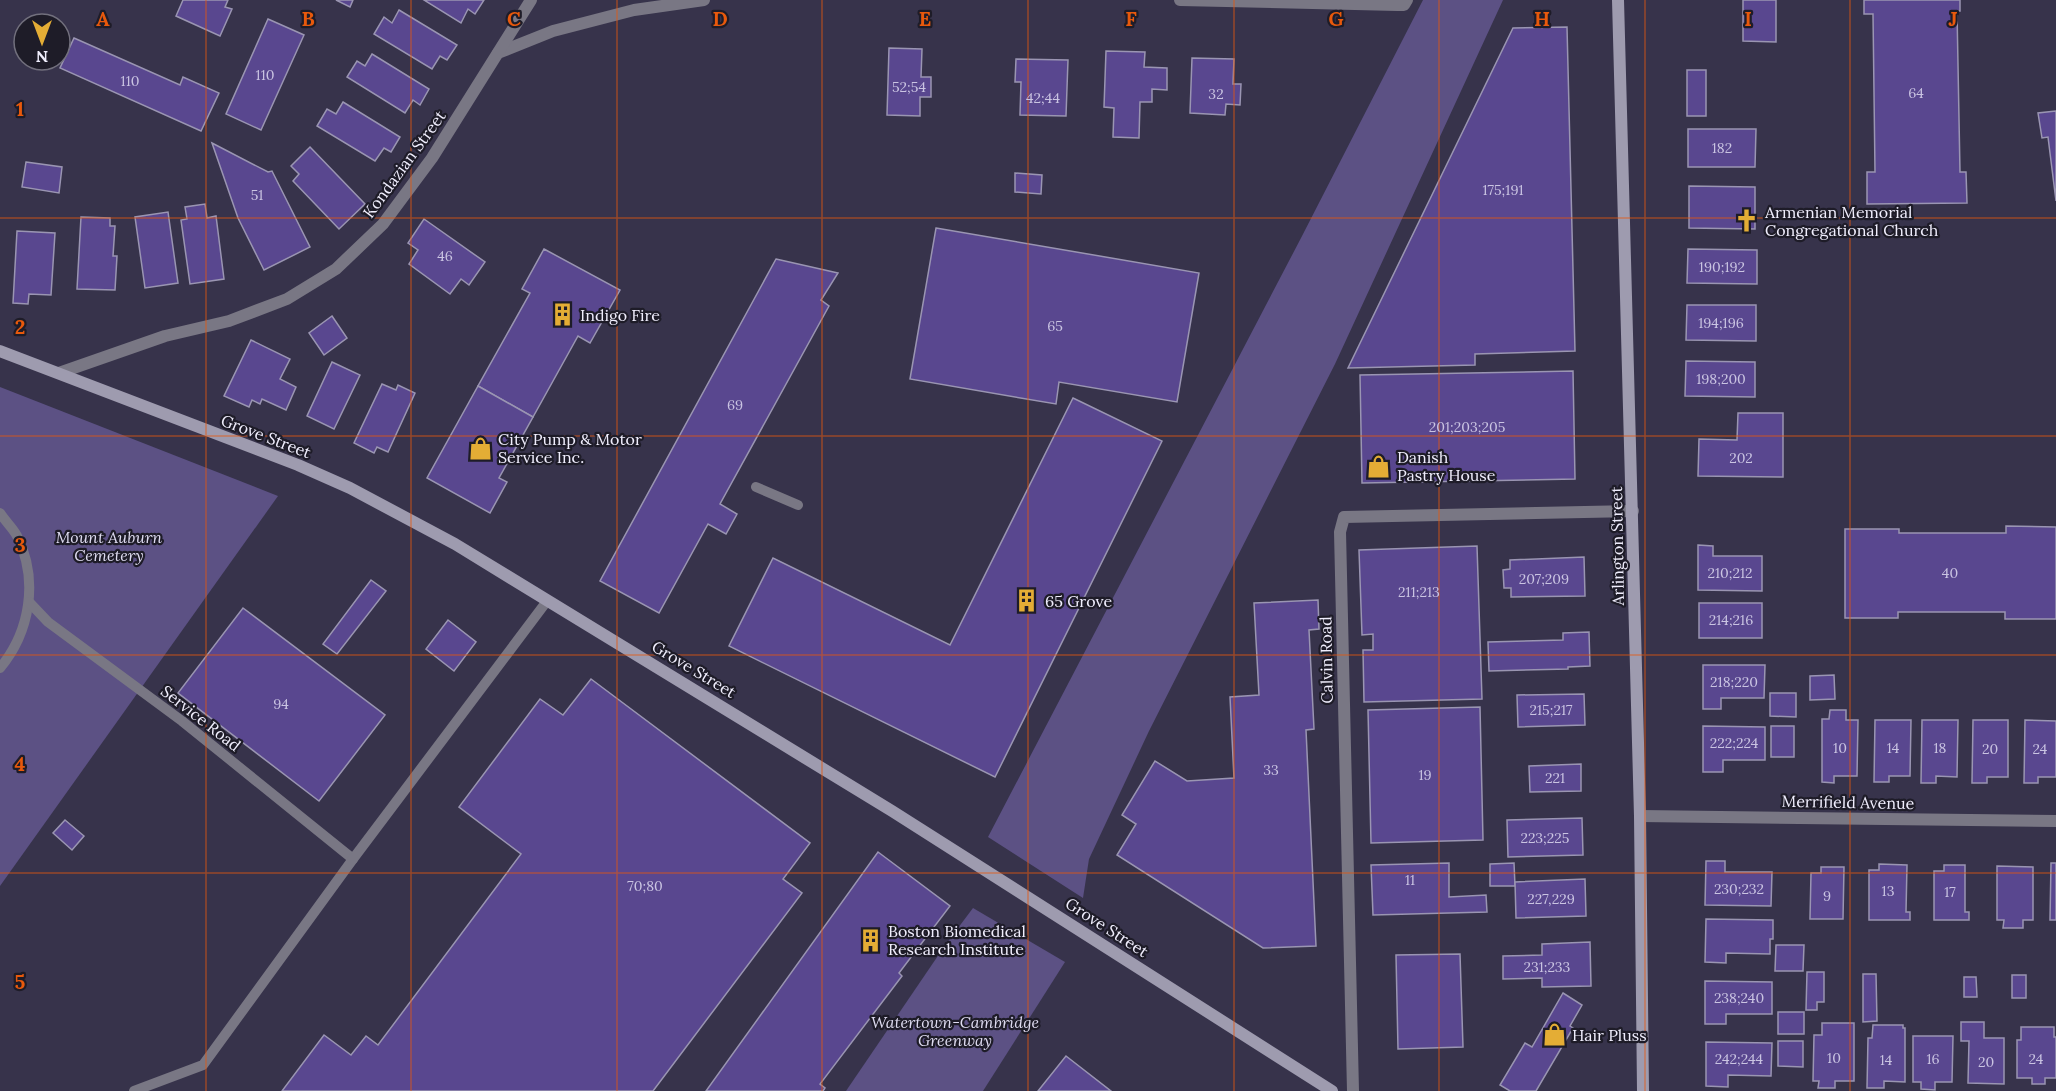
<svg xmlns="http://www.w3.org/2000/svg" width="2056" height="1091" font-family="Lora,serif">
<rect width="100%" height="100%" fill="#37334b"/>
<!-- green -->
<g fill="#5c5184">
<path d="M1423,0H1503L1335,364L1149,731L1089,859L1083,898L988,837L1301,238Z"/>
<path d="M0,387L278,496L0,886Z"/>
<path d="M973,908L1065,962L983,1091H846L946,944Z"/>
</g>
<!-- building -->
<g fill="#59478f" stroke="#9a95b2" stroke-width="1.5">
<path d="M183,0H228L225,7L232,9L220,36L176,16Z"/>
<path d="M336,0H353L350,7Z"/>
<path d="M424,0H484L475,14L468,9L461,23Z"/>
<path d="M1743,0H1776V42L1743,41Z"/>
<path d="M1864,0H1960V11H1957L1960,172H1966L1967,203L1867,204V172H1875L1873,14H1864Z"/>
<path d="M399,10L457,45L447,60L440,56L432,69L374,34L384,17L392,23Z"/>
<path d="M268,19L304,35L261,130L226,114Z"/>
<path d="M1567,27L1575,351L1475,354V365L1348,368L1513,28Z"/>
<path d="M74,38L180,85L183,77L219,93L201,131L60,68Z"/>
<path d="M889,48L922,49L921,77H931V97H920V116L887,115Z"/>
<path d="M1106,51L1145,52L1144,67L1167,68V90L1152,89V102H1140L1139,138L1113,137L1114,108L1104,107Z"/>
<path d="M372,54L429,89L420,105L413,100L405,113L347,77L357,61L365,66Z"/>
<path d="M1192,58L1234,59L1233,84H1241L1240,105L1226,104L1225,115L1190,113Z"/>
<path d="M1016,59L1068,60L1066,116L1020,115L1021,82H1015Z"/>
<rect x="1687" y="70" width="19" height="46"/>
<path d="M343,102L400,137L391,152L384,148L375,161L317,126L327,109L336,114Z"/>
<path d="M2056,111V201L2048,137L2042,138L2038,113Z"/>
<path d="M1688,129H1756L1755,167H1688Z"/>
<path d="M212,143L268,172L272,171L310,247L264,270L238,218Z"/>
<path d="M310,147L365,204L339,229L293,181L299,174L291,166Z"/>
<path d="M26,162L62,167L59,193L22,187Z"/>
<path d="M1015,173L1042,175L1041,194L1015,192Z"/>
<path d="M1689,186L1755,187V229L1689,228Z"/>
<path d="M205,204L207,218L216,216L224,279L190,284L181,220L187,219L185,207Z"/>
<path d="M168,212L178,283L145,288L135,217Z"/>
<path d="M81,217L110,218V226H115L113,256H117L115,290L77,289Z"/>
<path d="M424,219L485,262L469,285L461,279L450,294L409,264L418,250L408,243Z"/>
<path d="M936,228L1199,273L1177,402L1059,382L1056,404L910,379Z"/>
<path d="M17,231L55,233L51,295L29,294L28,304L13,303Z"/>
<path d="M544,249L620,290L590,343L578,336L533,417L478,386L530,293L522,289Z"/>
<path d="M1688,249L1757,250V284L1687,283Z"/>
<path d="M776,259L838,273L821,300L829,306L720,504L737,514L726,534L708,524L659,613L600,581Z"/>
<path d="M1687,305H1756V341L1686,340Z"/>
<path d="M332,316L347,338L324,355L309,333Z"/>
<path d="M251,340L290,359L280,379L296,387L286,410L262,399L260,404L252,400L249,407L224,396Z"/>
<path d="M1686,361L1755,362V397L1685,396Z"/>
<path d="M332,362L360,375L334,429L307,416Z"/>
<path d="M1573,371L1575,479L1362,483L1360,375Z"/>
<path d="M382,384L396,390L398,385L415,393L388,452L377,447L374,453L354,443Z"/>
<path d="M478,386L533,417L499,478L507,482L490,513L427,478Z"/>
<path d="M1073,398L1162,441L995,777L729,646L773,558L950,645Z"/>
<path d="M1738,413H1783V477L1698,476L1699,439L1737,440Z"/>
<path d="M2006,526L2056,527V619H2005V612H1898V618H1845V529H1899V533H2006Z"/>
<path d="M1698,545L1713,546V556H1762V591L1698,590Z"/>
<path d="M1477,546L1482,699L1364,702L1363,650H1373V634L1362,635L1359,550Z"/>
<path d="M1584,557L1585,596L1511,597V588H1504L1503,570L1510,569V560Z"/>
<path d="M371,580L386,591L337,654L323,644Z"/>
<path d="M1318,600L1319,629L1309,630L1314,729L1306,730L1316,946L1263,948L1117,855L1136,824L1122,815L1155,761L1187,781L1234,778L1230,697L1259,695L1254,603Z"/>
<rect x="1699" y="603" width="63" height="35"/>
<path d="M243,608L385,715L319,801L178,693Z"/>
<path d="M448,620L476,642L454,671L426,649Z"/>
<path d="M1589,632L1590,666L1568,667V669L1489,671L1488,642L1563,640V633Z"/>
<path d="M1703,665H1765L1764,698H1721V709H1703Z"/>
<path d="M1834,675L1835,699L1810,700V676Z"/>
<path d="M591,679L810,843L783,879L802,893L653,1091H282L324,1035L351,1055L366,1036L378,1045L521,854L459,807L540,699L563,715Z"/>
<path d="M1770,693H1796V717L1770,716Z"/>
<path d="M1584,694L1585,725L1518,727L1517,695Z"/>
<path d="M1480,707L1483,840L1371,843L1368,710Z"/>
<path d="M1830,710H1846V720H1858L1857,776H1834V783L1822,782V719H1829Z"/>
<path d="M1875,720H1911L1910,776H1889V782H1874Z"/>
<path d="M1922,720H1958L1957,777L1936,776V783H1921Z"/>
<path d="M1973,720H2008V777H1987V783H1972Z"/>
<path d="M2025,720L2056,721V777H2038V783H2024Z"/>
<path d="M1703,726L1765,727V760H1723V772H1703Z"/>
<rect x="1771" y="726" width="23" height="31"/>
<path d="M1581,764V791L1530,792L1529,766Z"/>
<path d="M1582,818L1583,855L1508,857L1507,820Z"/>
<path d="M65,820L84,836L72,850L53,833Z"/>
<path d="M878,852L950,906L899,973L902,976L820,1084L825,1088L823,1091H706Z"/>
<path d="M1706,861H1725V872H1772L1771,906L1705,905Z"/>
<path d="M1449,863V897L1486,895L1487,912L1373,915L1371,865Z"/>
<path d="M1514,863L1515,886H1490V864Z"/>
<path d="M2051,863H2056V920H2050Z"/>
<path d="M1879,864L1907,865L1906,912H1910V920H1869V870H1879Z"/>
<path d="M1944,865H1965V912H1969V920H1934V871H1944Z"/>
<path d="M1997,866L2033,867V920H2023V928H2003L2004,920H1997Z"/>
<path d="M1821,867H1844L1843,919H1810L1811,873H1821Z"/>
<path d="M1585,879L1586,916L1516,918L1515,882Z"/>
<path d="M1706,919L1773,920V939H1770V954L1726,953V963L1705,962Z"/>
<path d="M1590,942L1591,986L1542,987V978L1503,979V956L1542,955V944Z"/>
<path d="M1776,945H1804L1803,971H1775Z"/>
<path d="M1460,954L1463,1047L1398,1049L1396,955Z"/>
<path d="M1807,972H1824V1002H1817V1010H1806Z"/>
<path d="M1863,974H1876L1877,1021L1863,1022Z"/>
<rect x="2012" y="975" width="14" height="23"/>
<path d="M1964,977H1976L1977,997H1964Z"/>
<path d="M1705,981L1772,982V1014H1726V1024H1705Z"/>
<path d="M1563,993L1582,1005L1570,1026L1573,1028L1536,1091H1510L1500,1085L1525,1043L1532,1047Z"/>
<rect x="1778" y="1012" width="26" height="22"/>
<path d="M1961,1022H1984V1038H2004V1084L1968,1083L1969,1041H1961Z"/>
<path d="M1822,1023H1854V1081H1835V1088H1818L1819,1081H1813L1814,1035H1822Z"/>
<path d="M1873,1025H1903V1028H1905V1082L1884,1081V1088H1867L1868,1038H1872Z"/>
<path d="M2021,1027H2054V1037H2056V1078H2045V1084H2032V1078H2017V1040H2021Z"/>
<path d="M1913,1036H1953L1952,1082H1935V1090L1921,1089V1082H1913Z"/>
<path d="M1778,1041H1803V1067L1778,1066Z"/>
<path d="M1706,1042L1772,1043L1771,1076L1728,1075V1087L1706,1086Z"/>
<path d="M1066,1056L1111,1091H1038Z"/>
</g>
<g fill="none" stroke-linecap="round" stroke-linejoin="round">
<!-- lane -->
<g stroke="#797784" stroke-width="10">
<path d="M756,487L798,505"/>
<path d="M0,513C5,521 13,528 17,536C39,580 30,632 0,668"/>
<path d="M29,602L48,622L182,721L353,859"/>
<path d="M134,1091L203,1065L353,859L547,601"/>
</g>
<!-- street -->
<g stroke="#797784" stroke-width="12">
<path d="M1180,0L1397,5H1404L1407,0"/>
<path d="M498,53L553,31L634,10L704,0"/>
<path d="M59,373L165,336L229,321L287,299L336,269L383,224L432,158L531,0"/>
<path d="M1640,816L2056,821"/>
<path d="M1353,1091L1340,532L1344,517L1633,511"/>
</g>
<!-- secondary -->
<g stroke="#9e9baf" stroke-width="12">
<path d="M1618,0L1640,816L1643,1091"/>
<path d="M0,351L298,465L350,488L455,544L892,811L1332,1091"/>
</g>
</g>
<!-- grid -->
<path fill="none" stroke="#e8590c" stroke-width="1.5" stroke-opacity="0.55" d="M206,0V1091M411,0V1091M617,0V1091M822,0V1091M1028,0V1091M1234,0V1091M1439,0V1091M1645,0V1091M1850,0V1091M0,218H2056M0,436H2056M0,655H2056M0,873H2056"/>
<!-- icons -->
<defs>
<symbol id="church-bare" viewBox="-9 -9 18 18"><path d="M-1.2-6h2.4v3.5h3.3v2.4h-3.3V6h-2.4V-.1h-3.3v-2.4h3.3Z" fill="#e4ad35" stroke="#1e1c28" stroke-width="2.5" paint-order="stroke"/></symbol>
<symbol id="building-bare" viewBox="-9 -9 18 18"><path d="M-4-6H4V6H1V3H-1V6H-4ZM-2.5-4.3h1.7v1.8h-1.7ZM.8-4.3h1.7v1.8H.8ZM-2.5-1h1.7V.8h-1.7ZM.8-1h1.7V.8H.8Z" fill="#e4ad35" stroke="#1e1c28" stroke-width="2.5" paint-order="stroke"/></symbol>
<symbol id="shop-bare" viewBox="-9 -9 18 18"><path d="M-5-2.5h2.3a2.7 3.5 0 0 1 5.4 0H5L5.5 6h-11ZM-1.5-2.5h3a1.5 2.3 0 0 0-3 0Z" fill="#e4ad35" stroke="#1e1c28" stroke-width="2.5" paint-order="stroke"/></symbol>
</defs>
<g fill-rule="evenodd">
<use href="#church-bare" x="1730" y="204" width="33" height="33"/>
<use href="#building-bare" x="546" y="298" width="33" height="33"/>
<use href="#shop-bare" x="464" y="432" width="33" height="33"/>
<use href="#shop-bare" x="1362" y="450" width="33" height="33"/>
<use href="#building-bare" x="1010" y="584" width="33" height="33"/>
<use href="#building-bare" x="854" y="924" width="33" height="33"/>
<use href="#shop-bare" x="1538" y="1018" width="33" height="33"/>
</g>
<g text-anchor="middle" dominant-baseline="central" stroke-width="4.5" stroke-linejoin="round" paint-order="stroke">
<!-- number labels -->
<g font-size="14" fill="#cac4e2">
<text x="265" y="75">110</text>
<text x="130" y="81">110</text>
<text x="909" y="87">52;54</text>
<text x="1916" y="93">64</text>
<text x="1216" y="94">32</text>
<text x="1043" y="98">42;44</text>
<text x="1722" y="148">182</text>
<text x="1503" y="190">175;191</text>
<text x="257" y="195">51</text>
<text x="445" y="256">46</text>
<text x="1722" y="267">190;192</text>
<text x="1721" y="323">194;196</text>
<text x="1055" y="326">65</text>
<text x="1721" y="379">198;200</text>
<text x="735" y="405">69</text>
<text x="1467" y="427">201;203;205</text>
<text x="1741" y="458">202</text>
<text x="1730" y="573">210;212</text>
<text x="1950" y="573">40</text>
<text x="1544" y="579">207;209</text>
<text x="1419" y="592">211;213</text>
<text x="1731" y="620">214;216</text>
<text x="1734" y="682">218;220</text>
<text x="281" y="704">94</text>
<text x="1551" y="710">215;217</text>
<text x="1734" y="743">222;224</text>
<text x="1840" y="748">10</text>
<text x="1893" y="748">14</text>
<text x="1940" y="748">18</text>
<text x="1990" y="749">20</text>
<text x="2040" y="749">24</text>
<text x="1271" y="770">33</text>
<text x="1425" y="775">19</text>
<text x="1555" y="778">221</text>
<text x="1545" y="838">223;225</text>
<text x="1410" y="880">11</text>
<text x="645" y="886">70;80</text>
<text x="1739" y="889">230;232</text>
<text x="1888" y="891">13</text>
<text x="1950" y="892">17</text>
<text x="1827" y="896">9</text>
<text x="1551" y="899">227,229</text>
<text x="1547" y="967">231;233</text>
<text x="1739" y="998">238;240</text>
<text x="1834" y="1058">10</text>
<text x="1739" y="1059">242;244</text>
<text x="1933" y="1059">16</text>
<text x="2036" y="1059">24</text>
<text x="1886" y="1060">14</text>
<text x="1986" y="1062">20</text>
</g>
<!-- street labels -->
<g font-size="16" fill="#f0eefd" stroke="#1e1c28">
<text transform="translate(404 164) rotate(-54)">Kondazian Street</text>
<text transform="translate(266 436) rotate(21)">Grove Street</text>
<text transform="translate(1617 546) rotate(-91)">Arlington Street</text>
<text transform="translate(1326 660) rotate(-91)">Calvin Road</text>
<text transform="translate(694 669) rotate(31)">Grove Street</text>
<text transform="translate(201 718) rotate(38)">Service Road</text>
<text transform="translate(1848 802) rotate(1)">Merrifield Avenue</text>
<text transform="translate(1107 927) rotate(33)">Grove Street</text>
</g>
<!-- poi labels -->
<g font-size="16" fill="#f0eefd" stroke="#1e1c28" text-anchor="start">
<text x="1765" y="212">Armenian Memorial<tspan x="1765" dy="18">Congregational Church</tspan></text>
<text x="580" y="315">Indigo Fire</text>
<text x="498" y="439">City Pump &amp; Motor<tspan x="498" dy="18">Service Inc.</tspan></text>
<text x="1397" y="457">Danish<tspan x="1397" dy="18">Pastry House</tspan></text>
<text x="1045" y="601">65 Grove</text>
<text x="888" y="931">Boston Biomedical<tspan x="888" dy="18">Research Institute</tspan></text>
<text x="1572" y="1035">Hair Pluss</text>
</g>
<!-- park labels -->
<g font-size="16" font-style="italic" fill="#dfdcf1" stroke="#1e1c28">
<text x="109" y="537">Mount Auburn<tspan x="109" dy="18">Cemetery</tspan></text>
<text x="955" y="1022">Watertown-Cambridge<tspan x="955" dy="18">Greenway</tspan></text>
</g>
</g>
<g font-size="20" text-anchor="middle" font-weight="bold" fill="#e8590c" stroke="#1e1c28" stroke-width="4.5" stroke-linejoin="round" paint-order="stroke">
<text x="103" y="26">A</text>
<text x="308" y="26">B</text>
<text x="514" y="26">C</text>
<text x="720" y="26">D</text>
<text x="925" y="26">E</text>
<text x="1131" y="26">F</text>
<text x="1336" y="26">G</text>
<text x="1542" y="26">H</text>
<text x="1748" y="26">I</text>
<text x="1953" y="26">J</text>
<text x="20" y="116">1</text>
<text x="20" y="334">2</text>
<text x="20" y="552">3</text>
<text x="20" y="771">4</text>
<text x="20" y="989">5</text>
</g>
<!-- north arrow -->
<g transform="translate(42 42) rotate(180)"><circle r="28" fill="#1e1c28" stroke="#72707d" stroke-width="1.5"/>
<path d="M0-4.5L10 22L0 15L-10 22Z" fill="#e4ad35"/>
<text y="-9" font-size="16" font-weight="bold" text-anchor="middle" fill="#f0eefd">N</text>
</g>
</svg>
